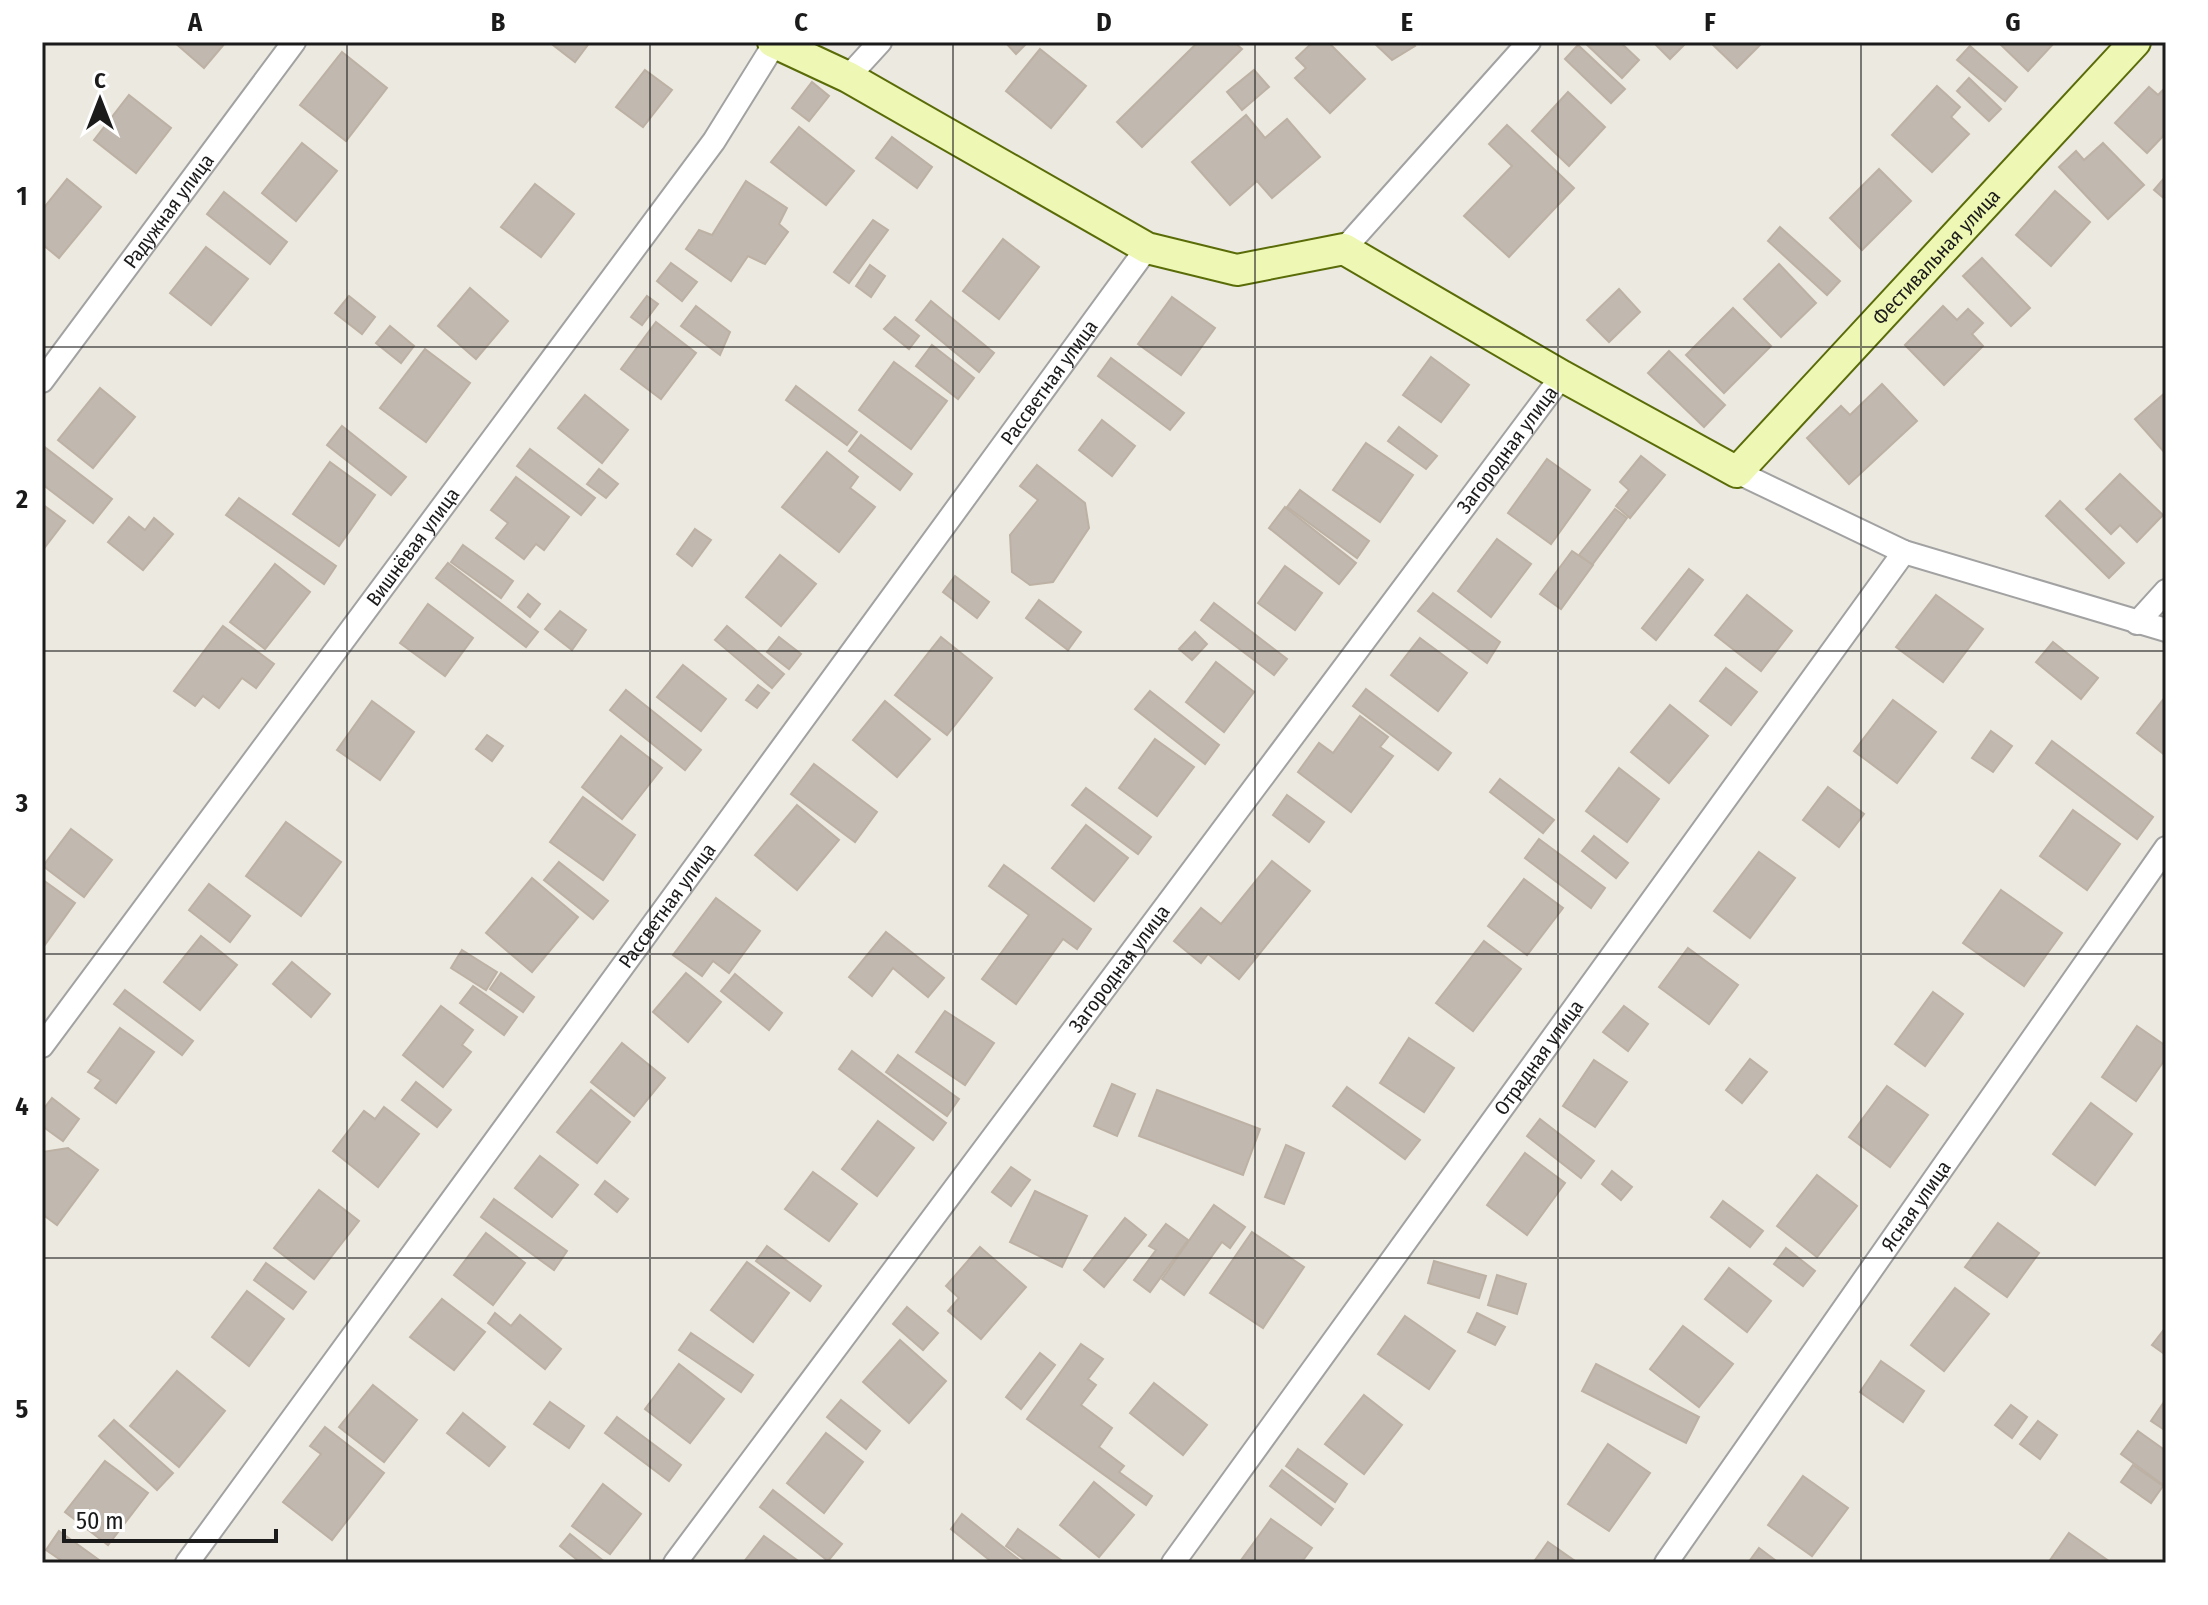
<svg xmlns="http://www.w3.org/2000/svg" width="2208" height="1605" font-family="'Fira Sans Condensed',sans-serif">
<rect width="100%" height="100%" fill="#ece9e0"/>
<!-- building -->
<g fill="#c1b8b0" stroke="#bdb1a4" stroke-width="2">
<path d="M174,42H226L204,68Z"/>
<path d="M549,42H590L575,62Z"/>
<path d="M1005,42H1028L1016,54Z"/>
<path d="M1198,42H1234L1242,49L1142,147L1117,122Z"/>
<path d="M1313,42H1328L1365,79L1330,113L1295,78L1306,68L1296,58Z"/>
<path d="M1373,42H1412L1415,46L1392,60Z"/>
<path d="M1584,42H1620L1639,60L1622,78Z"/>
<path d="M1653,42H1687L1670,59Z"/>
<path d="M1710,42H1761L1762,43L1737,68Z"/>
<path d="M1998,42H2055L2028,71Z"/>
<path d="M1578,45L1625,89L1611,103L1565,59Z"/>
<path d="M1970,46L2017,87L2005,101L1957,60Z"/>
<path d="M1040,49L1086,86L1051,128L1006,91Z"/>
<path d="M342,52L387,88L346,141L300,105Z"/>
<path d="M645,70L672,90L643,127L616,107Z"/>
<path d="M1254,70L1269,87L1242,110L1227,92Z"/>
<path d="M1969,78L2001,109L1989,121L1957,91Z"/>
<path d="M812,82L829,96L809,121L792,108Z"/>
<path d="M1937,86L1960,107L1951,117L1969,134L1932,172L1892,135Z"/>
<path d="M2149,87L2158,95L2166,87V133L2147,153L2115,123Z"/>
<path d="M1568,92L1605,127L1569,166L1532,131Z"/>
<path d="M129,95L171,128L136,173L94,140Z"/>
<path d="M1246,115L1265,138L1287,119L1320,157L1272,198L1257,181L1230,205L1192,162Z"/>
<path d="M1507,125L1574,188L1509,257L1464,216L1512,166L1489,144Z"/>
<path d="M799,127L854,171L826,205L771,162Z"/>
<path d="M892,137L932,167L917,188L876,158Z"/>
<path d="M302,143L337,171L296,221L262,193Z"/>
<path d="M2103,143L2144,185L2108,219L2059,167L2076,151L2084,160Z"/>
<path d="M1879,169L1911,201L1862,250L1830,218Z"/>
<path d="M2166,176V200L2154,190Z"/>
<path d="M67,179L101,207L59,258L42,244V210Z"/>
<path d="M746,181L787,208L779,224L788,232L765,264L748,256L731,281L686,249L699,230L712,235Z"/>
<path d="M535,184L574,214L541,257L501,227Z"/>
<path d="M2055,191L2090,222L2051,266L2016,235Z"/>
<path d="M224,192L287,242L270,264L207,214Z"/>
<path d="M873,220L888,230L849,283L834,272Z"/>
<path d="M1780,227L1840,281L1827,295L1768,241Z"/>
<path d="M1003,239L1039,267L999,319L963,291Z"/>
<path d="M206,247L248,279L211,325L170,293Z"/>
<path d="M1982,258L2030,308L2011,326L1963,276Z"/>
<path d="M671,263L697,282L682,301L657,281Z"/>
<path d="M1779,264L1816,303L1781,337L1744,299Z"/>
<path d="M870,265L885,276L871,297L856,286Z"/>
<path d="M470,288L508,321L476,359L438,326Z"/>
<path d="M1619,289L1640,312L1609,342L1587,320Z"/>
<path d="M349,296L375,317L362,334L335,313Z"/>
<path d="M647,296L658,304L642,325L631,317Z"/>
<path d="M1172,297L1215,328L1181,375L1138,344Z"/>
<path d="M931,301L994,353L979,372L916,320Z"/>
<path d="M696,306L730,332L720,355L681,326Z"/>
<path d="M1943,306L1957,320L1968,309L1983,323L1972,334L1983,346L1944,385L1905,345Z"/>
<path d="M1733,308L1771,346L1724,393L1686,355Z"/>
<path d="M895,317L919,336L909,349L884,329Z"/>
<path d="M656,322L696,353L661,399L621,369Z"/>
<path d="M390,326L414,346L401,363L376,343Z"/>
<path d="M932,345L974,378L958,399L916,366Z"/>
<path d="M425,349L470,383L426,442L380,408Z"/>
<path d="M1669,351L1725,405L1704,427L1648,373Z"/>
<path d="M1431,357L1469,385L1441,422L1403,395Z"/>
<path d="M1111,358L1184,413L1170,430L1098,376Z"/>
<path d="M894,362L947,401L911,449L859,410Z"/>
<path d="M1882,384L1917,421L1849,484L1807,438L1841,406L1850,415Z"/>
<path d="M796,386L857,432L847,445L786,400Z"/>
<path d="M100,388L135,417L93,468L58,440Z"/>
<path d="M2166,392V454L2135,419Z"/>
<path d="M585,395L628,430L602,463L558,428Z"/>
<path d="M1102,420L1135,446L1112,476L1079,450Z"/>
<path d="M342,426L406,477L391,495L327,445Z"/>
<path d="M1399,427L1437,456L1426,469L1388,441Z"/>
<path d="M861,435L912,474L900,490L849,451Z"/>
<path d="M1366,443L1413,475L1380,522L1333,490Z"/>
<path d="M42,445L112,499L93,523L42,484Z"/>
<path d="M530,449L595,498L581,515L517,466Z"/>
<path d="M827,452L858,477L850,488L875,507L839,552L782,507Z"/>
<path d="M1641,456L1665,475L1630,518L1616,506L1629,490L1620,482Z"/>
<path d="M1547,459L1590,490L1551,544L1508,513Z"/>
<path d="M330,462L375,495L339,546L293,514Z"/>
<path d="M1037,465L1085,503L1089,528L1053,582L1030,585L1012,572L1010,535L1038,500L1020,486Z"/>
<path d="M599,469L618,484L606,498L587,484Z"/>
<path d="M2120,474L2163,515L2137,542L2120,525L2111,534L2086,509Z"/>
<path d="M516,477L569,517L544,550L536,544L524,559L496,538L508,523L491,510Z"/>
<path d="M1300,490L1369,541L1357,558L1287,507Z"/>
<path d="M239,498L336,566L324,584L226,515Z"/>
<path d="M2060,501L2124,563L2109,578L2046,516Z"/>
<path d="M42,504L65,521L42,551Z"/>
<path d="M1285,507L1356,563L1339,584L1269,528Z"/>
<path d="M1615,509L1627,518L1592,565L1579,555Z"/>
<path d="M129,517L145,530L154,518L173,534L143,570L108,542Z"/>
<path d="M695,529L711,540L692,566L677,554Z"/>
<path d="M1497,539L1531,564L1491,617L1458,591Z"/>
<path d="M463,545L513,581L501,598L451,562Z"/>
<path d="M1572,551L1593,565L1561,609L1540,594Z"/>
<path d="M780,555L816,584L781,626L746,597Z"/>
<path d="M448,563L538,632L526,647L436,578Z"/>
<path d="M275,564L310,592L265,649L230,622Z"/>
<path d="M1285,566L1322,593L1295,630L1258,603Z"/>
<path d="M1689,569L1703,580L1656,640L1642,628Z"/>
<path d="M955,576L989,602L977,618L943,592Z"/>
<path d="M1433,593L1500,642L1487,663L1418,611Z"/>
<path d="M528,594L540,604L530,617L518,607Z"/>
<path d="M1747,595L1792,631L1761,671L1715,635Z"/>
<path d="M1936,595L1983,629L1943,682L1896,647Z"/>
<path d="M1039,600L1081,632L1068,650L1026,618Z"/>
<path d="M1214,603L1287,659L1274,675L1201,620Z"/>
<path d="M428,604L473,638L445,676L400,643Z"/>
<path d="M560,611L586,630L572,650L545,629Z"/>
<path d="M223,626L274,664L256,688L242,678L219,708L203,696L195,706L174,691Z"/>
<path d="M727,626L784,674L772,688L715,640Z"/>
<path d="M1195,632L1207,644L1192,660L1179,649Z"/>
<path d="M779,637L801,654L789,669L767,652Z"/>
<path d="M941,637L992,678L947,735L895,695Z"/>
<path d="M1420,638L1467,673L1438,711L1391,675Z"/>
<path d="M2053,642L2098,678L2081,699L2036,662Z"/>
<path d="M1216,662L1254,692L1224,732L1186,702Z"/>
<path d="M683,665L726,699L701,731L657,697Z"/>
<path d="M1726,668L1757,692L1731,725L1700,701Z"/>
<path d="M758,685L769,693L757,708L746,700Z"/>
<path d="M1366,689L1451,753L1438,770L1353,706Z"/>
<path d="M626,690L701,750L685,770L610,710Z"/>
<path d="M1150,691L1219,745L1205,764L1135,709Z"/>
<path d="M2166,696V756L2137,733Z"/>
<path d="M1893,700L1936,732L1897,783L1854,751Z"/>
<path d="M372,701L414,732L380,780L337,750Z"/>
<path d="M885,701L930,739L897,777L853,740Z"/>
<path d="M1670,705L1708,736L1669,783L1631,752Z"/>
<path d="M1360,716L1388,737L1380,747L1393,756L1351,812L1298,772L1319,743L1333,753Z"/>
<path d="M1991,731L2012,746L1993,772L1972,758Z"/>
<path d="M487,735L503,746L492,761L476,749Z"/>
<path d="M621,736L662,768L622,819L582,787Z"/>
<path d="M1155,739L1194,767L1157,816L1119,788Z"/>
<path d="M2052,741L2153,817L2137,839L2036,763Z"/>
<path d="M814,764L877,812L855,842L791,794Z"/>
<path d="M1619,768L1659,799L1627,842L1586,811Z"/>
<path d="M1500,779L1554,820L1543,833L1490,792Z"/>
<path d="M1828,787L1864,814L1839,847L1803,820Z"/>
<path d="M1086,788L1151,837L1138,854L1072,805Z"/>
<path d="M1287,795L1324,822L1309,842L1273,815Z"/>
<path d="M583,797L635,835L603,880L550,842Z"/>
<path d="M797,805L839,840L797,890L755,855Z"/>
<path d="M2073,810L2120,844L2087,890L2040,856Z"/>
<path d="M286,822L341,862L301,916L246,876Z"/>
<path d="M1086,825L1128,858L1094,901L1052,868Z"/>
<path d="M71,829L112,860L84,897L43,866Z"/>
<path d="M1594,836L1628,863L1616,878L1582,851Z"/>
<path d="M1539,839L1605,888L1591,908L1525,858Z"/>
<path d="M1759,852L1795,878L1750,938L1714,911Z"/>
<path d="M1272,861L1310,891L1239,979L1208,954L1201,963L1174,941L1201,908L1221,924Z"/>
<path d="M559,862L608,901L593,919L544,880Z"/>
<path d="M1004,865L1091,929L1077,949L1063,939L1016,1004L982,979L1029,915L989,886Z"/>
<path d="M532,878L578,917L532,972L486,933Z"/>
<path d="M1524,879L1563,908L1527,955L1488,926Z"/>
<path d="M43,880L75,903L42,949V881Z"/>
<path d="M209,884L250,916L230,942L189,910Z"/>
<path d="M2001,890L2062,933L2024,986L1963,943Z"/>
<path d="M716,898L760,931L729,973L713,961L702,976L673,955Z"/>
<path d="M886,932L944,978L928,997L893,968L872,996L849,977Z"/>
<path d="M201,936L237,965L200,1010L164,982Z"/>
<path d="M1484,941L1521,969L1473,1031L1436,1003Z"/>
<path d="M1688,948L1738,985L1709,1024L1659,987Z"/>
<path d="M462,950L497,972L486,990L451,968Z"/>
<path d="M292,962L330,994L311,1017L273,984Z"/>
<path d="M501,973L534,997L523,1012L490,989Z"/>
<path d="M686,973L721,1002L688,1042L653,1012Z"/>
<path d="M735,974L782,1013L769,1030L721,991Z"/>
<path d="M473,986L517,1017L504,1035L460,1003Z"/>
<path d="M125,990L193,1041L182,1055L114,1004Z"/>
<path d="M1933,992L1963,1014L1925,1066L1895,1044Z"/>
<path d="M441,1006L473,1030L462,1045L471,1052L443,1087L403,1055Z"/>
<path d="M1624,1006L1648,1024L1628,1051L1603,1032Z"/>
<path d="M945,1011L994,1043L965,1085L916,1052Z"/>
<path d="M2137,1026L2166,1046V1058L2136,1101L2102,1077Z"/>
<path d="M120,1028L154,1052L116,1103L95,1088L101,1080L88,1072Z"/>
<path d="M1409,1038L1454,1068L1424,1112L1380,1083Z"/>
<path d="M622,1043L665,1078L634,1116L591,1082Z"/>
<path d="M852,1051L946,1123L933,1140L839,1069Z"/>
<path d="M898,1055L959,1099L947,1116L886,1072Z"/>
<path d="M1750,1059L1767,1072L1742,1103L1726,1090Z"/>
<path d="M1594,1060L1627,1082L1595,1127L1563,1106Z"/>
<path d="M416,1082L451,1110L437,1127L402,1100Z"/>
<path d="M1112,1084L1135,1094L1117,1136L1094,1126Z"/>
<path d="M1887,1086L1928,1115L1890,1167L1849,1137Z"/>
<path d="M1347,1087L1420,1140L1405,1159L1333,1106Z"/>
<path d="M591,1090L630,1122L597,1163L557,1132Z"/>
<path d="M1157,1090L1260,1129L1243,1175L1139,1136Z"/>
<path d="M52,1098L79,1119L63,1141L42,1126V1111Z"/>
<path d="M2091,1103L2132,1134L2095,1185L2053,1154Z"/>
<path d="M384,1107L419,1134L378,1187L333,1151L364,1111L375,1119Z"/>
<path d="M1540,1119L1594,1161L1581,1178L1527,1136Z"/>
<path d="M878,1121L914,1148L877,1196L842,1169Z"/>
<path d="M1286,1145L1304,1153L1284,1204L1265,1197Z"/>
<path d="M68,1148L98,1170L57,1225L42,1214V1152Z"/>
<path d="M1525,1153L1565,1183L1527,1235L1487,1205Z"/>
<path d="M540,1156L578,1185L552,1217L515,1188Z"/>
<path d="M1011,1167L1030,1180L1011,1206L992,1192Z"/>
<path d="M1612,1171L1632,1187L1621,1200L1602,1184Z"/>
<path d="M813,1172L857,1204L829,1241L785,1209Z"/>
<path d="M1817,1175L1857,1206L1817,1257L1777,1226Z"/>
<path d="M605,1181L628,1199L617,1212L595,1194Z"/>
<path d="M319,1190L359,1221L314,1279L274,1248Z"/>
<path d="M1035,1191L1087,1216L1062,1267L1010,1242Z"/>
<path d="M494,1199L567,1251L554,1270L481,1217Z"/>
<path d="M1723,1201L1763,1231L1750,1247L1711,1217Z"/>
<path d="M1214,1205L1245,1227L1230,1248L1222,1242L1184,1295L1162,1279Z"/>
<path d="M1125,1218L1146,1235L1104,1287L1084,1270Z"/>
<path d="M1998,1223L2039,1253L2007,1297L1965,1267Z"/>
<path d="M1166,1224L1188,1240L1150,1292L1134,1280L1156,1250L1149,1246Z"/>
<path d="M1252,1232L1304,1267L1263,1328L1210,1293Z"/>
<path d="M486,1233L525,1263L493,1305L454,1275Z"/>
<path d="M767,1246L821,1286L810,1301L756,1261Z"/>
<path d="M980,1247L1026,1287L981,1339L948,1311L959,1298L946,1286Z"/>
<path d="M1786,1248L1815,1271L1803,1286L1774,1264Z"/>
<path d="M1434,1261L1486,1276L1479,1298L1428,1283Z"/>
<path d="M747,1262L789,1293L753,1342L711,1310Z"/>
<path d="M266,1263L306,1292L293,1309L254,1280Z"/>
<path d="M1729,1268L1771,1301L1747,1332L1705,1299Z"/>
<path d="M1497,1275L1526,1284L1517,1314L1488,1305Z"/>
<path d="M1955,1288L1989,1314L1944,1371L1911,1345Z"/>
<path d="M247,1291L284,1319L249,1366L212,1337Z"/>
<path d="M442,1299L485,1332L454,1370L410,1337Z"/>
<path d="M907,1307L938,1333L923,1350L893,1324Z"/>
<path d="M495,1313L511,1326L520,1315L561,1349L545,1369L488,1323Z"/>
<path d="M1477,1313L1505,1327L1495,1345L1468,1332Z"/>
<path d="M1405,1316L1455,1351L1429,1389L1378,1354Z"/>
<path d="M1683,1326L1733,1364L1699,1407L1650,1369Z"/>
<path d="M2166,1327V1355L2152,1345Z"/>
<path d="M691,1333L753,1375L741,1392L679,1350Z"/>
<path d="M900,1340L946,1381L909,1423L863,1382Z"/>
<path d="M1081,1344L1103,1359L1088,1379L1096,1385L1081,1405L1112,1428L1099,1447L1124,1466L1119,1472L1152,1496L1146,1505L1027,1419Z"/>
<path d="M1040,1353L1055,1365L1021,1409L1006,1397Z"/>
<path d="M1881,1361L1924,1391L1903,1422L1860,1392Z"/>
<path d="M679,1364L724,1399L690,1443L645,1409Z"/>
<path d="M1596,1364L1699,1417L1686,1443L1582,1391Z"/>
<path d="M177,1371L225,1411L179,1467L130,1426Z"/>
<path d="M1154,1383L1207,1425L1183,1455L1130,1413Z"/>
<path d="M373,1385L417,1420L384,1462L339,1427Z"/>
<path d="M1364,1395L1402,1425L1364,1474L1325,1444Z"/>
<path d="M2166,1399V1431L2151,1421Z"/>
<path d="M841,1400L880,1431L866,1449L827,1417Z"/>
<path d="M550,1402L584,1426L569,1448L534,1424Z"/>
<path d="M2011,1405L2027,1417L2012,1438L1995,1425Z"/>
<path d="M463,1413L505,1447L489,1466L447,1433Z"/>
<path d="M617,1417L681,1465L669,1481L605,1433Z"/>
<path d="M114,1420L173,1473L157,1490L99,1436Z"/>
<path d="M2038,1421L2057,1435L2040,1459L2020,1444Z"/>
<path d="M325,1427L384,1473L332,1540L283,1502L321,1454L310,1446Z"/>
<path d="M2138,1431L2166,1451V1487L2121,1454Z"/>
<path d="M826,1433L863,1462L824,1513L787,1483Z"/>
<path d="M1608,1444L1650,1473L1609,1531L1568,1504Z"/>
<path d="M1298,1449L1347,1484L1335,1502L1286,1466Z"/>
<path d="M105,1461L148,1493L108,1545L65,1512Z"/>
<path d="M2133,1465L2163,1486L2151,1503L2121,1482Z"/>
<path d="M1282,1470L1333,1509L1321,1525L1270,1486Z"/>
<path d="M1803,1476L1848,1508L1812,1556L1768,1525Z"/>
<path d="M1094,1482L1134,1515L1099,1557L1060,1525Z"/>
<path d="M603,1484L641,1514L610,1554L572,1526Z"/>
<path d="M773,1490L842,1544L828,1561L760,1507Z"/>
<path d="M962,1514L1023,1563H993L951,1529Z"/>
<path d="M1271,1519L1312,1548L1301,1563H1239Z"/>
<path d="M1018,1529L1065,1563H1029L1006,1546Z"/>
<path d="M59,1531L102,1562L101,1563H65L46,1550Z"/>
<path d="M2069,1533L2110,1562L2109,1563H2048Z"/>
<path d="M570,1534L606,1563H581L560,1546Z"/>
<path d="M764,1536L801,1563H743Z"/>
<path d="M1548,1542L1578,1563H1533Z"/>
<path d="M1759,1548L1779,1563H1748Z"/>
</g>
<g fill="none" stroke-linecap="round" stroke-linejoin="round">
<defs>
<g id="street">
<path d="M848,77L880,42"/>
<path d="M1344,249L1529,42"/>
<path id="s1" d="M42,381L294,42"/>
<path d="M1737,472L1904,552L2166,630"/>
<path d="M2137,623L2166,591"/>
<path id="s2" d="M42,1046L714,141L775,43"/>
<path id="s3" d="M187,1563L1147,248"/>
<path id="s4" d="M675,1563L1562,376"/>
<path id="s5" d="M1173,1563L1904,552"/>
<path id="s6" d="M1666,1563L2166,848"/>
</g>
<g id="secondary">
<path id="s7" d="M773,42L848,77L1147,248L1237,270L1344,249L1562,376L1737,472L2135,42"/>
</g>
</defs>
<!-- street casing -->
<use href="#street" stroke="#a2a2a2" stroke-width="26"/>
<!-- secondary casing -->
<use href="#secondary" stroke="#5a6c08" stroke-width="34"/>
<!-- street -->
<use href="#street" stroke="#fff" stroke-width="22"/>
<!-- secondary -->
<use href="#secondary" stroke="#eff7b4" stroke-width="30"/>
</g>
<!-- grid -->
<path fill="none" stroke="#1b1b1b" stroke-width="2" stroke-opacity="0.55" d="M347,42V1563M650,42V1563M953,42V1563M1255,42V1563M1558,42V1563M1861,42V1563M42,347H2166M42,651H2166M42,954H2166M42,1258H2166"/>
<g text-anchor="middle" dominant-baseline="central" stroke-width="6" stroke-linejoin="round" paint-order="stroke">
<!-- street labels -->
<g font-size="20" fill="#1b1b1b" stroke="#fff">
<text stroke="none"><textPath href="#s1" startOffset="212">Радужная улица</textPath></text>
<text stroke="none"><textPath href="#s7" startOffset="1374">Фестивальная улица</textPath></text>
<text stroke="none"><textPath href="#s3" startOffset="1462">Рассветная улица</textPath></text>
<text stroke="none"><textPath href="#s4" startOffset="1390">Загородная улица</textPath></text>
<text stroke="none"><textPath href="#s2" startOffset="622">Вишнёвая улица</textPath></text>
<text stroke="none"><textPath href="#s3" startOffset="814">Рассветная улица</textPath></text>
<text stroke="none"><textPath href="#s4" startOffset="742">Загородная улица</textPath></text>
<text stroke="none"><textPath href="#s5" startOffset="624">Отрадная улица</textPath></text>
<text stroke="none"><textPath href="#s6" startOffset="436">Ясная улица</textPath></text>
</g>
</g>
<!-- border -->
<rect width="2208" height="1605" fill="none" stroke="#ffffff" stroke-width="88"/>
<!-- north arrow -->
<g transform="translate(100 100)" stroke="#ffffff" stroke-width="6" paint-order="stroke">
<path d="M0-6L14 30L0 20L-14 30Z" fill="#1b1b1b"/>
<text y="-12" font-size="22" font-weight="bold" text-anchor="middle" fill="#1b1b1b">С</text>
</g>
<!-- scale -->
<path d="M64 1529v12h212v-12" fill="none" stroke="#1b1b1b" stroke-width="4"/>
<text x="76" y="1529" font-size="24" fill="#1b1b1b" stroke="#ffffff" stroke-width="6" paint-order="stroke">50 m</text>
<rect x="44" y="44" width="2120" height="1517" fill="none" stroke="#1b1b1b" stroke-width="3"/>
<g font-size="26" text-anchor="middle" font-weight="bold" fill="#1b1b1b">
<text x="195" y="31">A</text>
<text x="498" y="31">B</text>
<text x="801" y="31">C</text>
<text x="1104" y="31">D</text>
<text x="1407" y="31">E</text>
<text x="1710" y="31">F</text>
<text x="2013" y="31">G</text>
<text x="22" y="205">1</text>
<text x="22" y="508">2</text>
<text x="22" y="812">3</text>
<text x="22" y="1115">4</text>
<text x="22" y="1418">5</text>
</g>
</svg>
